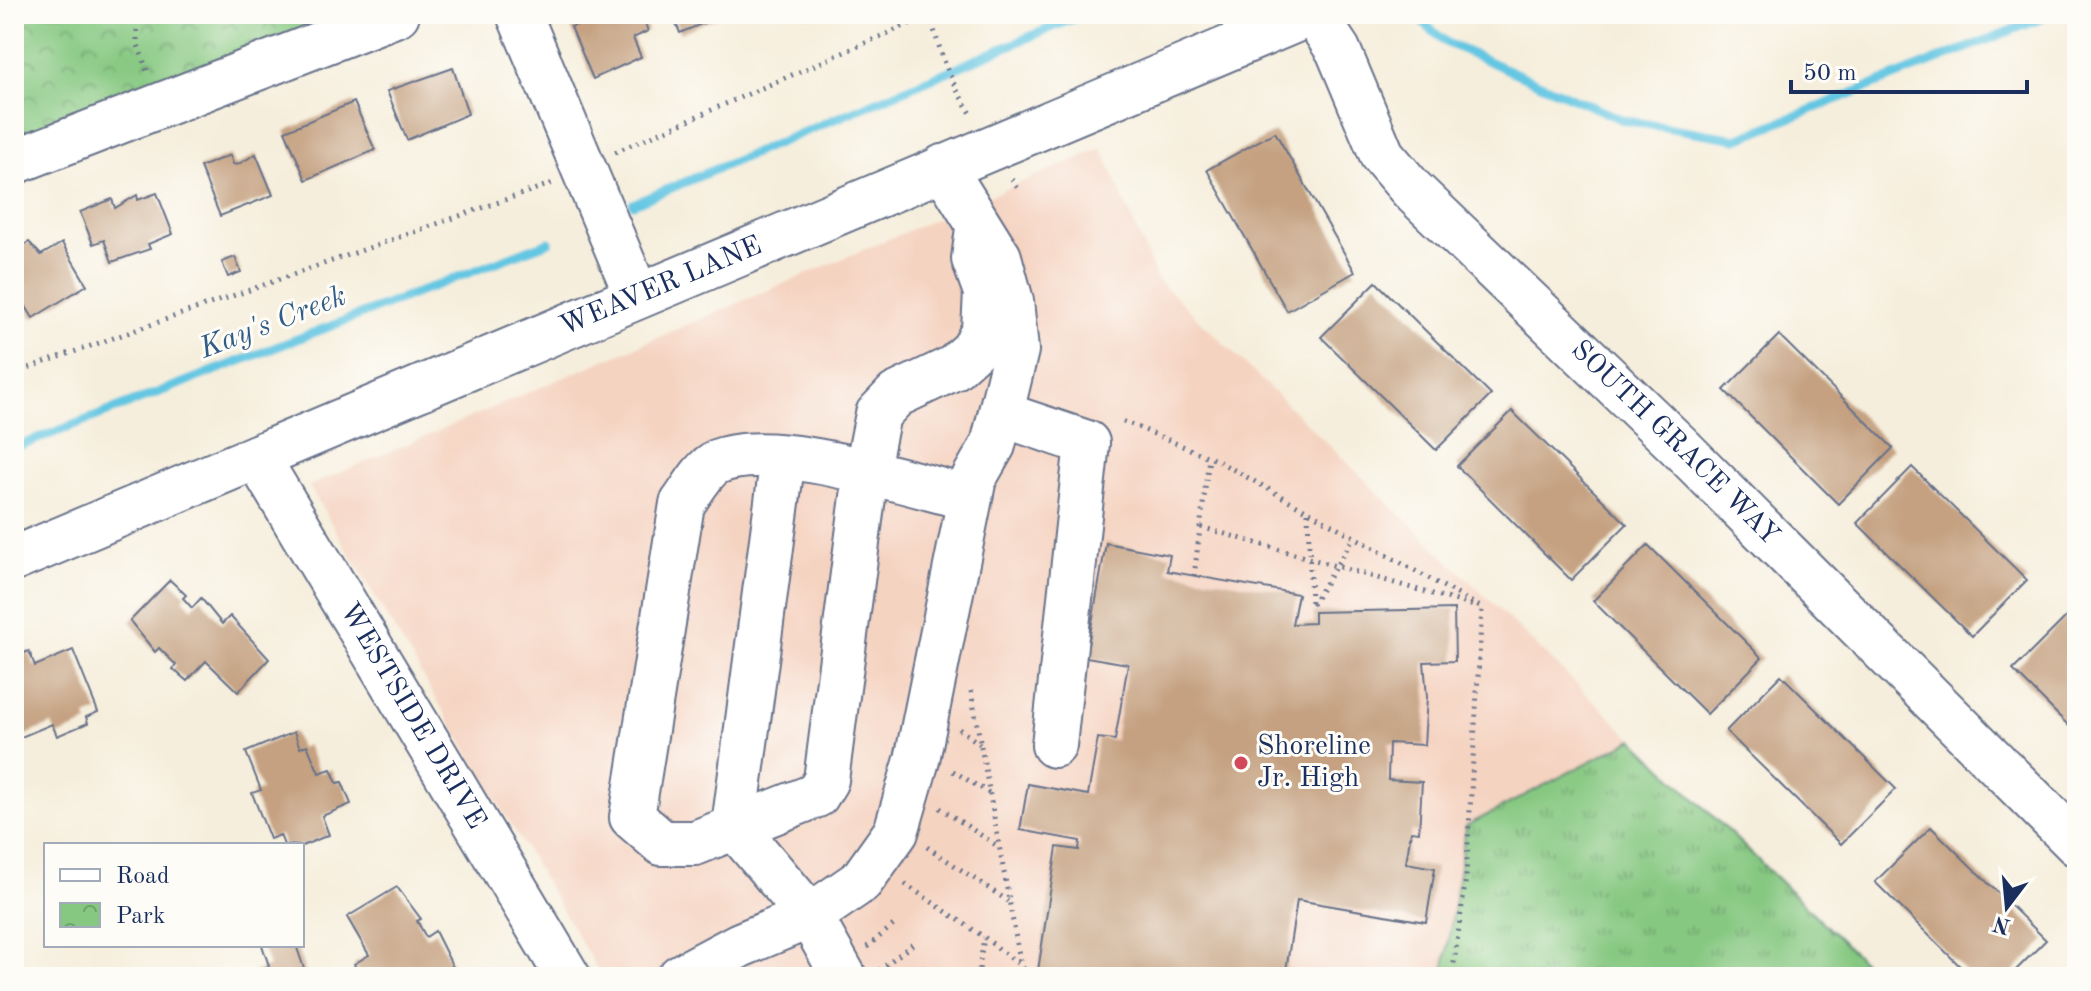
<svg xmlns="http://www.w3.org/2000/svg" width="2091" height="991" font-family="'Old Standard TT',serif">
<defs>
<pattern id="grass-tufts" width="24" height="20" patternUnits="userSpaceOnUse" patternTransform="scale(2)"><rect width="24" height="20" fill="#86c881"/><path d="M3 7l-1-3M5 7V3M7 7l1-3M15 17l-1-3M17 17v-4M19 17l1-3" fill="none" stroke="#6da36d"/></pattern>
<pattern id="park-crowns" width="20" height="18" patternUnits="userSpaceOnUse" patternTransform="scale(2)"><rect width="20" height="18" fill="#86c881"/><path d="M2 6a3 3 0 1 1 6 0M12 15a3 3 0 1 1 6 0" fill="none" stroke="#6da36d"/></pattern>
</defs>
<rect width="100%" height="100%" fill="#fdfcf7"/>
<filter id="ink" filterUnits="userSpaceOnUse"><feTurbulence type="fractalNoise" baseFrequency=".0125" numOctaves="2"/><feDisplacementMap in="SourceGraphic" scale="16" xChannelSelector="R" yChannelSelector="G"/><feConvolveMatrix kernelMatrix="1 2 1 2 8 2 1 2 1" color-interpolation-filters="sRGB"/></filter>
<filter id="wash" filterUnits="userSpaceOnUse"><feTurbulence type="fractalNoise" baseFrequency=".006" numOctaves="4" result="noise"/><feDisplacementMap in="SourceGraphic" scale="32" xChannelSelector="R" yChannelSelector="G"/><feGaussianBlur stdDeviation="1.8" result="paint"/><feColorMatrix in="noise" values="0 0 0 0 0 0 0 0 0 0 0 0 0 0 0 0 0 1.4 0 .05"/><feComposite in="paint" operator="in"/></filter>
<g filter="url(#wash)">
<rect width="100%" height="100%" fill="#f6eedc"/>
<!-- built -->
<path fill="#f5d3c1" d="M1102,148L1157,279L1633,739L1466,826L1443,977H602L309,486Z"/>
<!-- grass -->
<path fill="url(#grass-tufts)" stroke="#507c70" stroke-width="2" d="M1633,739L1879,977H1443L1466,826Z"/>
<!-- park -->
<path fill="url(#park-crowns)" stroke="#507c70" stroke-width="2" d="M14,14H304L311,27L14,141Z"/>
<g fill="none" stroke-linecap="round" stroke-linejoin="round">
<!-- stream -->
<g stroke="#64c6e2" stroke-width="9">
<path d="M1413,14L1447,43L1623,120L1737,139L2040,19"/>
<path d="M633,204L1084,14"/>
<path d="M14,448L549,242"/>
</g>
</g>
<g id="blocks">
<!-- building -->
<g fill="#c5a181">
<path d="M589,14H641L648,31L633,38L641,57L593,79L571,27L591,19Z"/>
<path d="M672,14H725L680,33Z"/>
<path d="M453,68L468,114L407,140L387,91Z"/>
<path d="M354,102L375,150L306,180L285,131Z"/>
<path d="M1275,132L1355,272L1287,311L1207,170Z"/>
<path d="M256,154L273,195L220,216L200,167L230,155L233,164L237,165Z"/>
<path d="M157,193L173,234L148,244L150,249L112,262L104,240L93,244L80,212L112,199L115,208L137,195L138,200Z"/>
<path d="M29,242L41,255L62,243L87,285L33,318L14,287V251Z"/>
<path d="M235,257L241,272L228,277L222,262Z"/>
<path d="M1376,282L1491,395L1436,450L1321,337Z"/>
<path d="M1779,335L1893,448L1838,504L1724,390Z"/>
<path d="M1512,411L1627,524L1571,580L1457,466Z"/>
<path d="M1912,467L2027,580L1972,636L1857,523Z"/>
<path d="M1106,543L1170,555L1167,571L1298,594L1292,624L1314,623V612L1454,609L1455,661L1424,662L1427,697L1424,745L1389,743L1388,780L1422,782L1419,832L1411,831L1406,863L1435,868L1426,922L1297,900L1285,977H1037L1057,847L1079,850L1080,841L1020,830L1028,784L1088,795L1098,738L1115,740L1128,664L1086,657Z"/>
<path d="M1648,545L1762,658L1707,714L1593,601Z"/>
<path d="M170,580L186,595L183,598L192,608L201,598L222,624L230,616L269,659L238,692L206,661L187,681L173,669L176,665L159,648L155,652L130,621Z"/>
<path d="M2068,615L2077,624V734L2013,670Z"/>
<path d="M73,650L98,712L86,717L88,723L57,736L52,724L14,740V657L29,651L35,666Z"/>
<path d="M1781,675L1896,789L1841,844L1726,731Z"/>
<path d="M294,732L300,748L307,745L319,773L331,769L337,783L342,782L351,804L322,816L329,835L302,846L284,845L280,835L270,839L252,793L261,790L246,752Z"/>
<path d="M1931,827L2046,940L2009,977H1971L1875,882Z"/>
<path d="M397,887L421,919L417,921L426,937L435,931L458,977H361L354,964L369,955L347,917Z"/>
<path d="M262,945H296L307,977H241L269,966Z"/>
</g>
</g>
</g>
<g filter="url(#ink)">
<use href="#blocks" fill-opacity="0" stroke="#68728a" stroke-width="2"/>
<g fill="none" stroke-linecap="round" stroke-linejoin="round">
<defs>
<g id="minor">
<path d="M519,14L637,296"/>
<path id="s1" d="M1314,14L1338,50L1382,155L1412,190L1678,445L2077,844"/>
<path d="M14,162L397,14"/>
<path d="M1001,414L1087,443L1054,745"/>
<path id="s2" d="M257,457L568,977"/>
<path d="M783,457L734,826L810,916L844,977"/>
<path d="M969,498C911,484 770,438 717,462C704,468 691,492 682,504L632,817L662,843H695L817,795L826,780L866,474L878,414L896,395L953,368L973,350L984,330L986,292L974,259L978,228"/>
<path id="s3" d="M14,559L1310,14"/>
<path d="M680,977L740,945L810,916L861,881L896,832L917,760L974,478L993,445L1016,350L1011,301L999,257L943,167"/>
</g>
</defs>
<!-- minor casing -->
<use href="#minor" stroke="#68728a" stroke-width="48"/>
<!-- path -->
<g stroke="#68728a" stroke-width="5" stroke-dasharray="2 6" stroke-linecap="butt">
<path d="M137,14V42L147,71"/>
<path d="M930,15C940,52 950,84 973,116"/>
<path d="M615,152L932,14"/>
<path d="M1012,179L1020,192"/>
<path d="M14,373L553,183"/>
<path d="M1123,421L1218,461L1482,608L1466,877L1452,977"/>
<path d="M1308,512L1311,606L1354,537"/>
<path d="M1201,527L1474,606"/>
<path d="M1194,576L1209,458"/>
<path d="M971,691L1021,966"/>
<path d="M959,729L980,744"/>
<path d="M953,771L989,793"/>
<path d="M940,808L999,847"/>
<path d="M927,847L1008,901"/>
<path d="M905,884L984,937L1035,977"/>
<path d="M867,947L897,922"/>
<path d="M879,970L913,944"/>
<path d="M910,977L928,964"/>
<path d="M978,977L984,937"/>
</g>
<!-- minor -->
<use href="#minor" stroke="#fff" stroke-width="44"/>
</g>
</g>
<!-- markers -->
<circle fill="#d1495b" stroke="#fdfcf7" stroke-width="3" cx="1241" cy="763" r="8"/>
<g text-anchor="middle" dominant-baseline="central" stroke-width="6" stroke-linejoin="round" paint-order="stroke">
<!-- street labels -->
<g font-size="28" fill="#1b2f5e" stroke="#fdfcf7">
<text stroke="none"><textPath href="#s3" startOffset="702">WEAVER LANE</textPath></text>
<text stroke="none"><textPath href="#s1" startOffset="568">SOUTH GRACE WAY</textPath></text>
<text stroke="none"><textPath href="#s2" startOffset="302">WESTSIDE DRIVE</textPath></text>
</g>
<!-- poi labels -->
<g font-size="28" fill="#1b2f5e" stroke="#fdfcf7" text-anchor="start">
<text x="1257" y="747">Shoreline<tspan x="1257" dy="32">Jr. High</tspan></text>
</g>
<!-- water labels -->
<g font-size="30" font-style="italic" fill="#315c86" stroke="#fdfcf7">
<text transform="translate(273 323) rotate(-21)">Kay's Creek</text>
</g>
</g>
<!-- margin -->
<rect width="2091" height="991" fill="none" stroke="#fdfcf7" stroke-width="48"/>
<!-- legend -->
<rect x="44" y="843" width="260" height="104" fill="#fdfcf7" stroke="#a3aaba" stroke-width="2"/>
<rect x="60" y="869" width="40" height="12" fill="#ffffff" stroke="#a3aaba" stroke-width="2"/>
<text x="116" y="883" font-size="24" fill="#1b2f5e">Road</text>
<rect x="60" y="903" width="40" height="24" fill="url(#park-crowns)" stroke="#a3aaba" stroke-width="2"/>
<text x="116" y="923" font-size="24" fill="#1b2f5e">Park</text>
<!-- north arrow -->
<g transform="translate(2007 907) rotate(196)" stroke="#fdfcf7" stroke-width="6" paint-order="stroke">
<path d="M0-6L14 30L0 20L-14 30Z" fill="#1b2f5e"/>
<text y="-12" font-size="22" font-weight="bold" text-anchor="middle" fill="#1b2f5e">N</text>
</g>
<!-- scale -->
<path d="M1791 80v12h236v-12" fill="none" stroke="#1b2f5e" stroke-width="4"/>
<text x="1803" y="80" font-size="24" fill="#1b2f5e" stroke="#fdfcf7" stroke-width="6" paint-order="stroke">50 m</text>
</svg>
